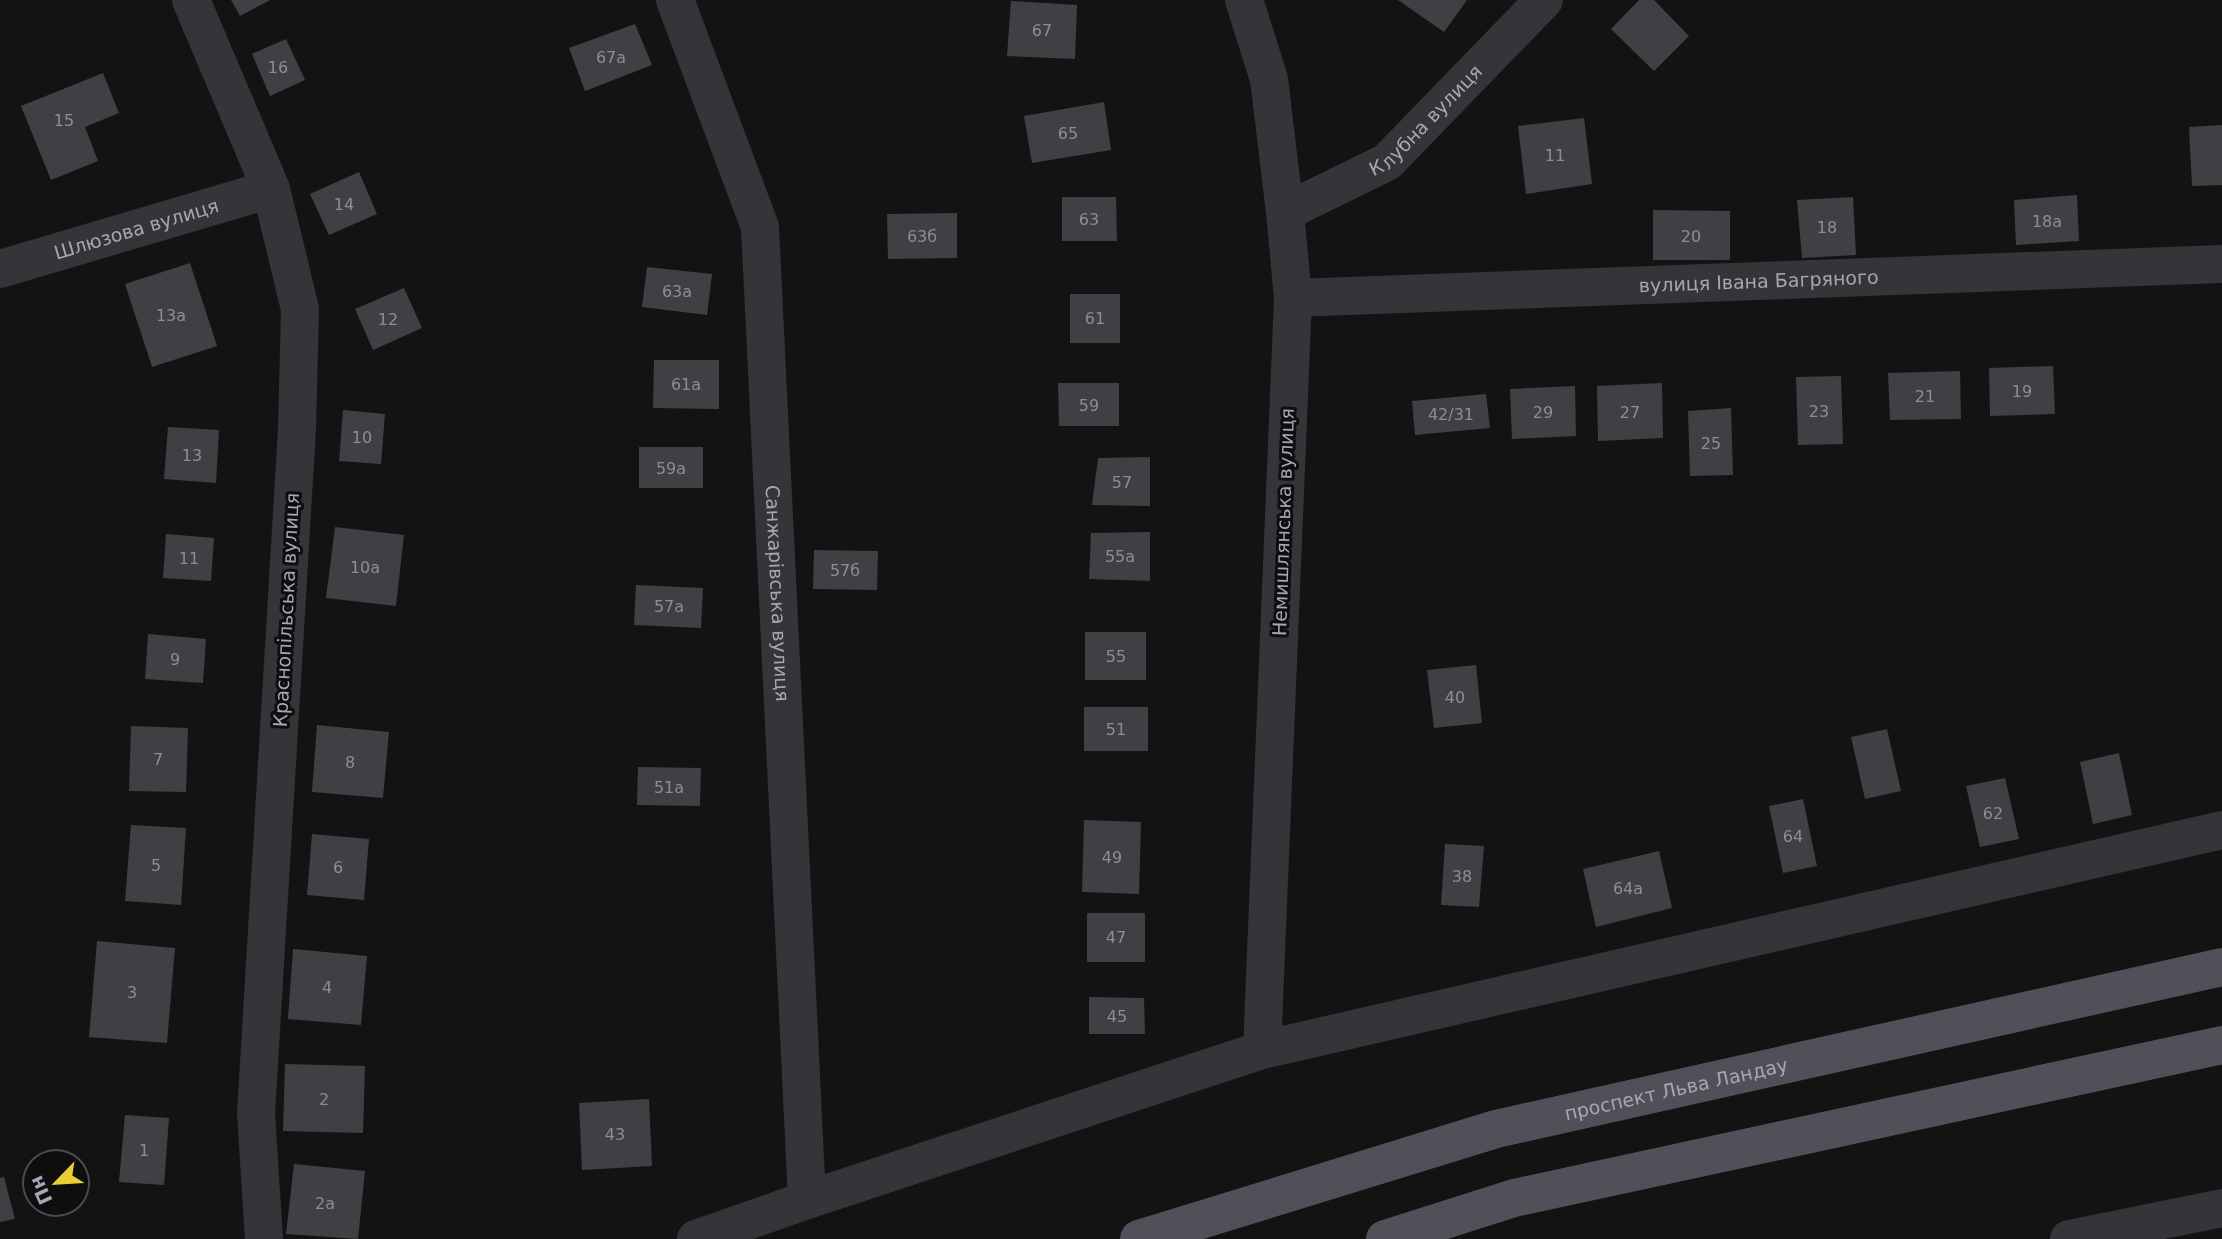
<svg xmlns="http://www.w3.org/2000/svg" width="2222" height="1239" font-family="'DejaVu Sans',sans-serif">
<rect width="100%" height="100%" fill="#131314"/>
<!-- building -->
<g fill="#3f4044">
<path d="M231,0H270L240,16Z"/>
<path d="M1398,0H1467L1444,32Z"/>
<path d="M1639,0H1654L1689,36L1654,71L1611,29Z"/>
<path d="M1011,1L1077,5L1075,59L1007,56Z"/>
<path d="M635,24L652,65L585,91L569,48Z"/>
<path d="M286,39L305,80L270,96L252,54Z"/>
<path d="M103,73L119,113L85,127L98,161L51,180L21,106Z"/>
<path d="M1104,102L1111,150L1032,163L1024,116Z"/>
<path d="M1584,118L1592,184L1526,194L1518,126Z"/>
<path d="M2222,125V185L2192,186L2189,127Z"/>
<path d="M359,172L377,214L329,235L310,194Z"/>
<path d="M2077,195L2079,241L2016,245L2014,200Z"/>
<path d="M1062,197H1116L1117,241H1062Z"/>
<path d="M1853,197L1856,255L1802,258L1797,200Z"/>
<path d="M1653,210L1730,211V260H1653Z"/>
<path d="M957,213V258L888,259L887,214Z"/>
<path d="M190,263L217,346L152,367L125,284Z"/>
<path d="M647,267L712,274L707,315L642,307Z"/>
<path d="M404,288L422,328L373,350L355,309Z"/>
<rect x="1070" y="294" width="50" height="49"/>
<path d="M654,360H719V409L653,408Z"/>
<path d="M2053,366L2055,414L1990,416L1989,368Z"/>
<path d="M1960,371L1961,419L1890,420L1888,373Z"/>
<path d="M1841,376L1843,444L1798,445L1796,377Z"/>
<path d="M1058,383H1119V426H1059Z"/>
<path d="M1662,383L1663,438L1598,441L1597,386Z"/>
<path d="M1575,386L1576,436L1512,439L1510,389Z"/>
<path d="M1486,394L1490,428L1415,435L1412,401Z"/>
<path d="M1731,408L1733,475L1690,476L1688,411Z"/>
<path d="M343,410L385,414L381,464L339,461Z"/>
<path d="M168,427L219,430L216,483L164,479Z"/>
<rect x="639" y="447" width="64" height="41"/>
<path d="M1150,457V506L1092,505L1098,458Z"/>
<path d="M335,527L404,535L396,606L326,598Z"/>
<path d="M1150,532V581L1089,579L1091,533Z"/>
<path d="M166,534L214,538L211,581L163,578Z"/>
<path d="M814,550L878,551L877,590L813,589Z"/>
<path d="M636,585L703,588L701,628L634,625Z"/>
<rect x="1085" y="632" width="61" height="48"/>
<path d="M148,634L206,639L203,683L145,679Z"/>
<path d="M1476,665L1482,723L1434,728L1427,670Z"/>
<rect x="1084" y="707" width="64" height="44"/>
<path d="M317,725L389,732L383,798L312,792Z"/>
<path d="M131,726L188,728L186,792L129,791Z"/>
<path d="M1887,729L1901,791L1865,799L1851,737Z"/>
<path d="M2119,753L2132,815L2093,824L2080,762Z"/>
<path d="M638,767L701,768L700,806L637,805Z"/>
<path d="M2005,778L2019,839L1980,847L1966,786Z"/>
<path d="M1803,799L1817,866L1783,873L1769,806Z"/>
<path d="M1084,820L1141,822L1139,894L1082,892Z"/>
<path d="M131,825L186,828L181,905L125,901Z"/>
<path d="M312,834L369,839L364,900L307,895Z"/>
<path d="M1445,844L1484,846L1479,907L1441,905Z"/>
<path d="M1659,851L1672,908L1596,927L1583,869Z"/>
<rect x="1087" y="913" width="58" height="49"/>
<path d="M97,941L175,948L167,1043L89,1037Z"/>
<path d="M293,949L367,956L361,1025L288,1019Z"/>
<path d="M1089,997L1144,998L1145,1034H1089Z"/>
<path d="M285,1064L365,1066L363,1133L283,1131Z"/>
<path d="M649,1099L652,1166L582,1170L579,1103Z"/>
<path d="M125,1115L169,1118L164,1185L119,1182Z"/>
<path d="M294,1164L365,1171L358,1239L286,1234Z"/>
<path d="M4,1177L15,1219L0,1222V1178Z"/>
</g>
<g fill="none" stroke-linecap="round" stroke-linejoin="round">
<!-- minor -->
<g stroke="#343439" stroke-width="38">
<path d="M191,0L271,189L300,309L297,429L256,1114L264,1239"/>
<path id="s1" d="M675,0L760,227L807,1200"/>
<path d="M1244,0L1269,79L1285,212L1293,298L1262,1050"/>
<path id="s2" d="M1285,212L1387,162L1544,0"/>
<path id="s3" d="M0,269L271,189"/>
<path id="s4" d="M1293,298L2222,264"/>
<path d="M696,1239L807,1200L1262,1050L2222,830"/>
<path d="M2069,1239L2222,1208"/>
</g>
<!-- major -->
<g stroke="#505058" stroke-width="38">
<path id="s5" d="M1139,1239L1496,1129L2222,967"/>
<path d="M1385,1239L1514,1198L2222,1045"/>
</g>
</g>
<g text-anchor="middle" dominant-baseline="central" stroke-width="6" stroke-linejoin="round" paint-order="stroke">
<!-- number labels -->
<g font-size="16" fill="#8c8d98">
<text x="1042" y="30">67</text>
<text x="611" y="57">67а</text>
<text x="278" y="67">16</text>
<text x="64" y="120">15</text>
<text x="1068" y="133">65</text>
<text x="1555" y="155">11</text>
<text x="344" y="204">14</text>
<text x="1089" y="219">63</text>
<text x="2047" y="221">18а</text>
<text x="1827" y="227">18</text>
<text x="922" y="236">63б</text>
<text x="1691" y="236">20</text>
<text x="677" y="291">63а</text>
<text x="171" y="315">13а</text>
<text x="1095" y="318">61</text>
<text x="388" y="319">12</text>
<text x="686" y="384">61а</text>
<text x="2022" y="391">19</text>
<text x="1925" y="396">21</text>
<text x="1089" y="405">59</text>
<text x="1819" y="411">23</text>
<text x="1543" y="412">29</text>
<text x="1630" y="412">27</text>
<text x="1451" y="414">42/31</text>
<text x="362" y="437">10</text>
<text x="1711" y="443">25</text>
<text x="192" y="455">13</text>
<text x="671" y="468">59а</text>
<text x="1122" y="482">57</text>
<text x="1120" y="556">55а</text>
<text x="189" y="558">11</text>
<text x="365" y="567">10а</text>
<text x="845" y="570">57б</text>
<text x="669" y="606">57а</text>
<text x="1116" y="656">55</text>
<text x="175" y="659">9</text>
<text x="1455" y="697">40</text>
<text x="1116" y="729">51</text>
<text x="158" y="759">7</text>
<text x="350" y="762">8</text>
<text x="669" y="787">51а</text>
<text x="1993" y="813">62</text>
<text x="1793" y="836">64</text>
<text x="1112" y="857">49</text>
<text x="156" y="865">5</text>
<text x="338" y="867">6</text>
<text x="1462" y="876">38</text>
<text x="1628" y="888">64а</text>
<text x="1116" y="937">47</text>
<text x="327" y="987">4</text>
<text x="132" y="992">3</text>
<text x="1117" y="1016">45</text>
<text x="324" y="1099">2</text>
<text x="615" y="1134">43</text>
<text x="144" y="1150">1</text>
<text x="325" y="1203">2а</text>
</g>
<!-- street labels -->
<g font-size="19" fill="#a5a7b4" stroke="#0e0e0f">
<text stroke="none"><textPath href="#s2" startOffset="170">Клубна вулиця</textPath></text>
<text stroke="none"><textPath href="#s3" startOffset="142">Шлюзова вулиця</textPath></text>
<text stroke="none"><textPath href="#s4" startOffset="466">вулиця Івана Багряного</textPath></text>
<text transform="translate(1283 522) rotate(-88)">Немишлянська вулиця</text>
<text stroke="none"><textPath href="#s1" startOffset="609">Санжарівська вулиця</textPath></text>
<text transform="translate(286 610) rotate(-87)">Краснопільська вулиця</text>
<text stroke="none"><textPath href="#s5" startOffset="558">проспект Льва Ландау</textPath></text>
</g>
</g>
<!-- north arrow -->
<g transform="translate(56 1183) rotate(245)"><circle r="33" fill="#0e0e0f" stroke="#4a4b51" stroke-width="2"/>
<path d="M0-5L12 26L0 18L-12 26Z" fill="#e9cd36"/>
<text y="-10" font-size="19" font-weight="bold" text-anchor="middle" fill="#a5a7b4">Пн</text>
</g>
</svg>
